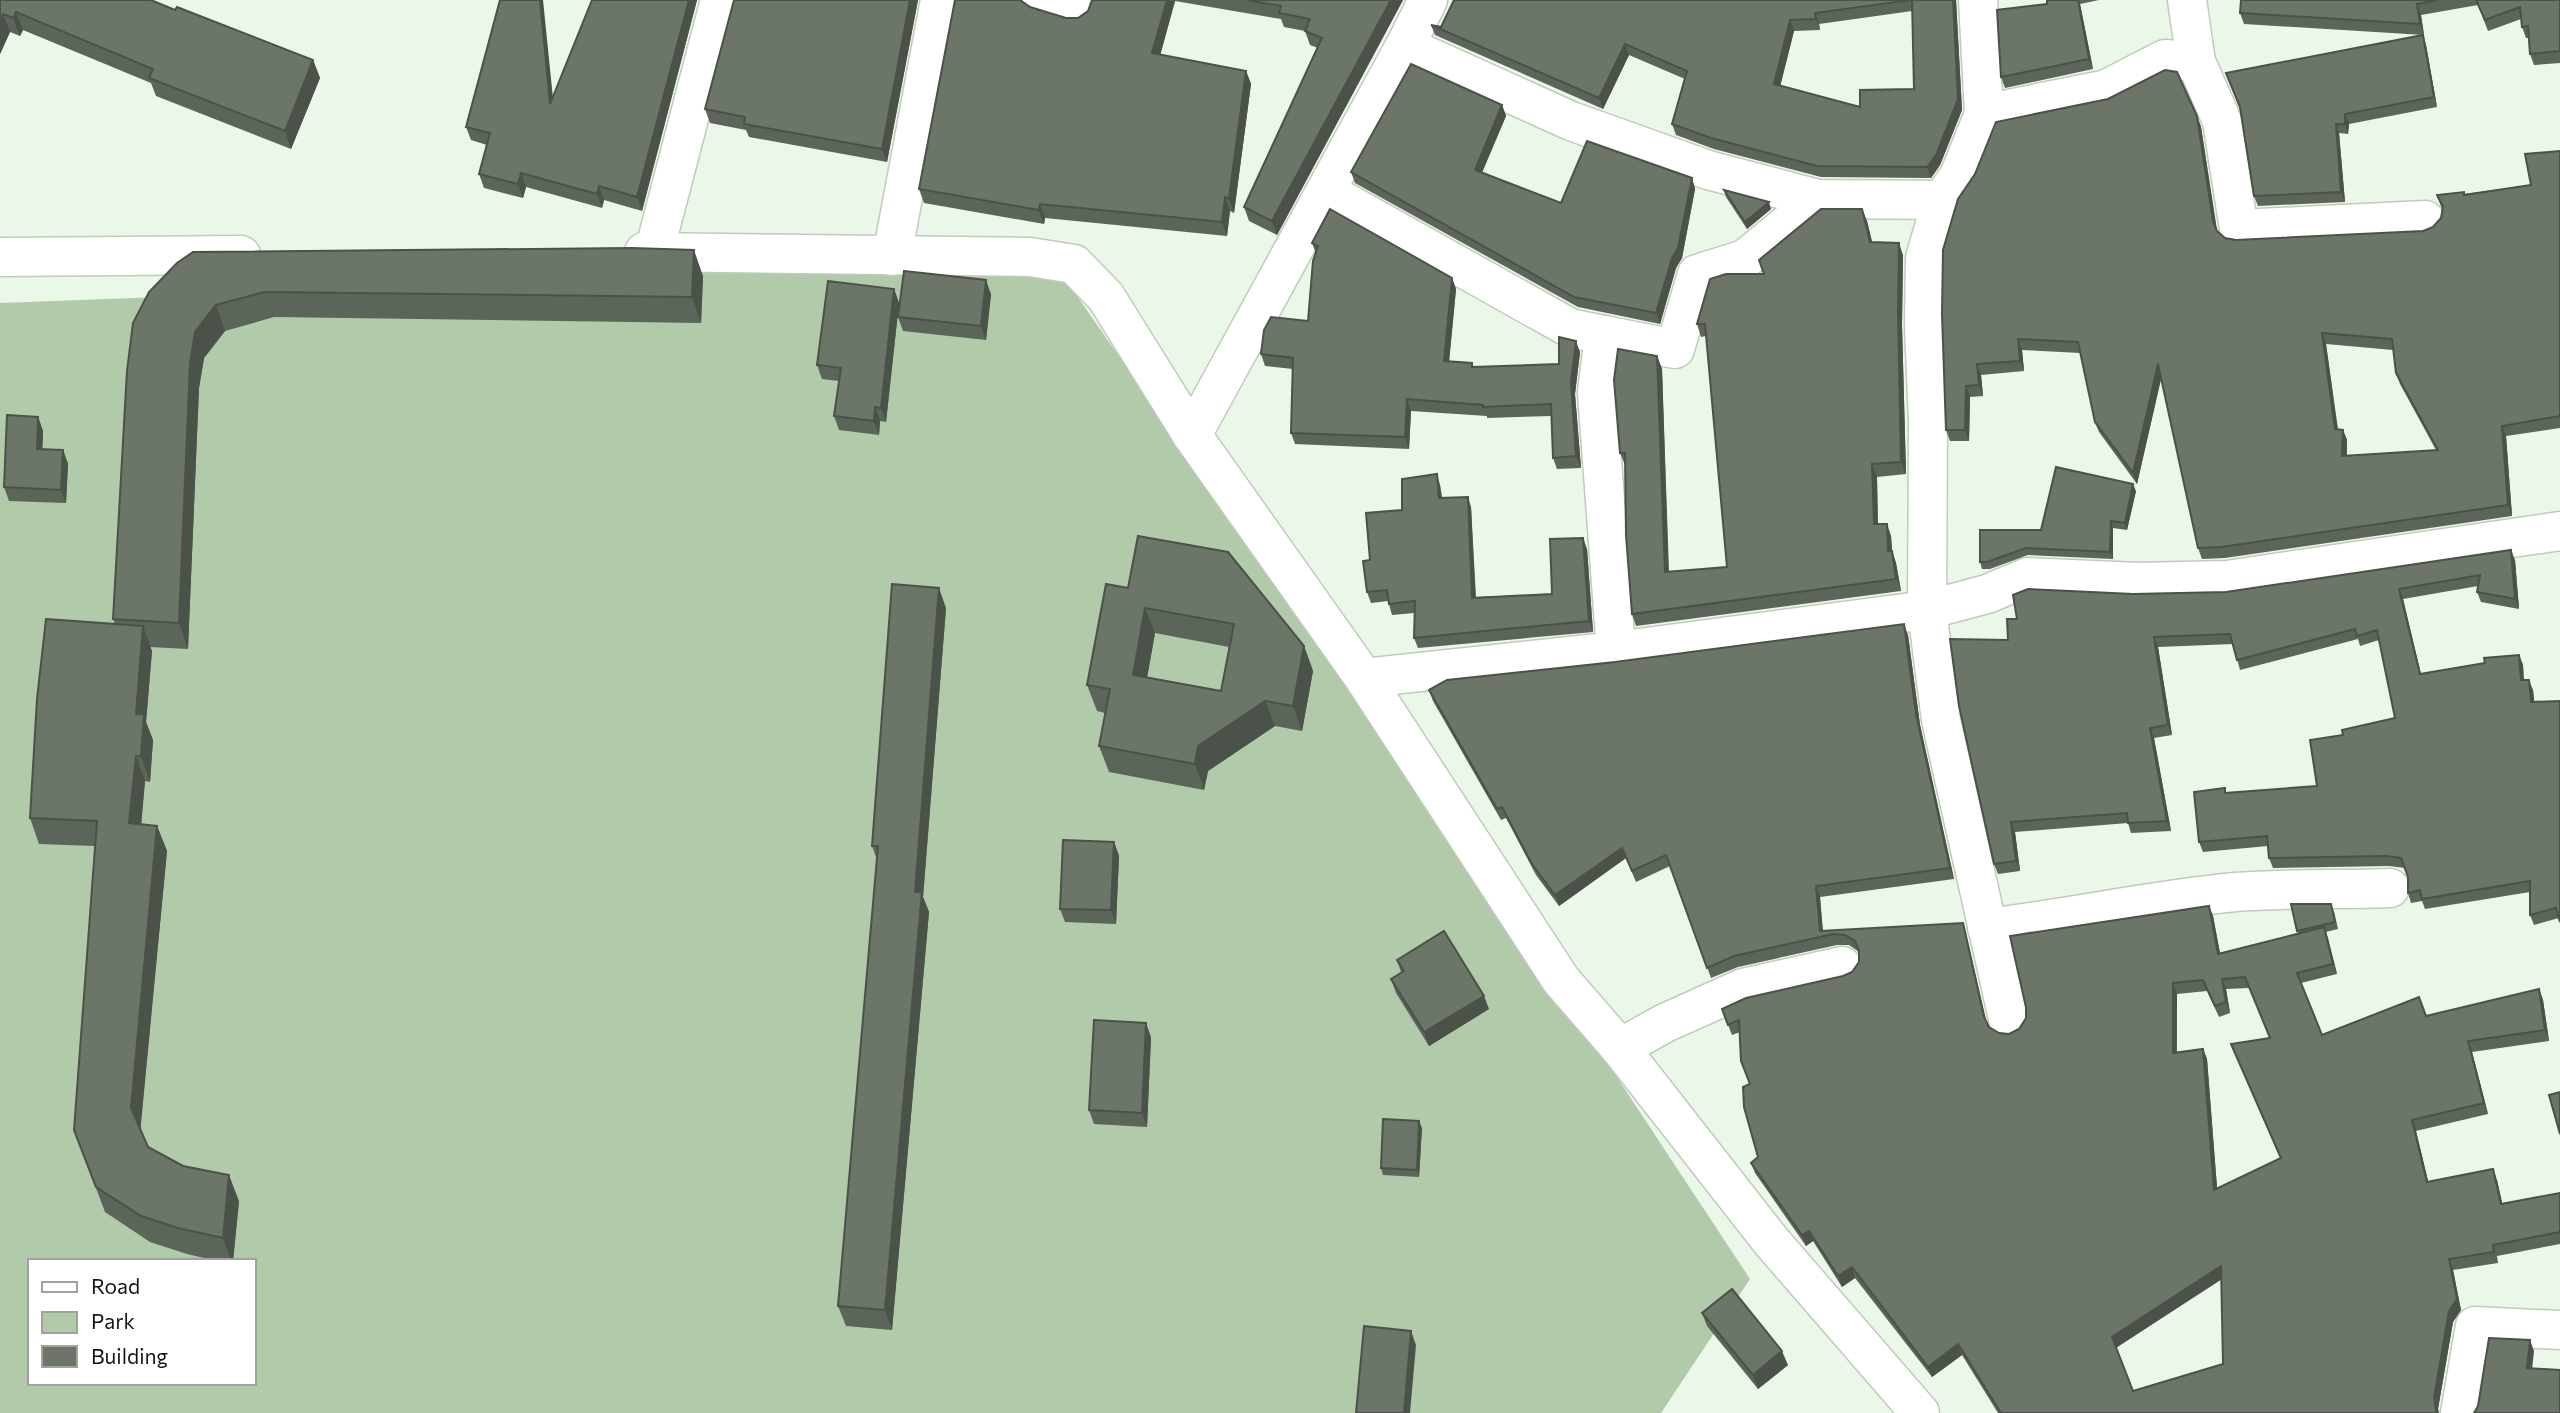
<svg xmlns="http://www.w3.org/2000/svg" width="2560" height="1413" font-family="Commissioner,sans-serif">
<rect width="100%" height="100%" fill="#ebf7e8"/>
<!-- green -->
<path fill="#b1caaa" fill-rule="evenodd" d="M217,264L1061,273L1393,750L1448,821L1750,1279L1661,1413H0V303L161,297ZM30,1261H254V1383H30Z"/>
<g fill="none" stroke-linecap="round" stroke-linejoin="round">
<defs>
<g id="street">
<path d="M1042,0L1077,11L1079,0"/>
<path d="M1978,0L1984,114L1959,176L1942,200L1925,258L1924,325L1928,424L1927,610L1941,720L2009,1023"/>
<path d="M2187,0L2196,62L2222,121L2239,229L2425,220"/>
<path d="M1405,46L1571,121L1708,170L1818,199L1942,200"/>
<path d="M1984,114L2107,89L2165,59L2196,62"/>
<path d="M1327,192L1570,328L1604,335L1597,392L1616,651"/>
<path d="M644,252L1030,257L1074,264L1106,297L1192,435L1364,678L1561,980L1620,1048L1771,1241L1920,1413"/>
<path d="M654,252L720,0"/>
<path d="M892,256L940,0"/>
<path d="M0,257L241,255"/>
<path d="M1604,335L1675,349L1697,274L1745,259L1818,199"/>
<path d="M1192,435L1405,46L1428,0"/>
<path d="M1364,678L1616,651L1927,610L1987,594L2028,577L2138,582L2227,580L2560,531"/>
<path d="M1987,928C2070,918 2152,900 2235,892C2286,888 2339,890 2390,888"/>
<path d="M1620,1048L1665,1023L1743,988L1842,966"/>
<path d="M2460,1413L2475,1326L2560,1330"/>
</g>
</defs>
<!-- street casing -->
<use href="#street" stroke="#c0cbbc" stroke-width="41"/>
<!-- street -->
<use href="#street" stroke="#fff" stroke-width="38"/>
</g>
<!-- wall -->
<g fill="#5c6559" fill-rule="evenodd">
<path d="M0,0L175,10L313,60L320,78L291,149L156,96L151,83L23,30L20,36L10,32L0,54Z"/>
<path d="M592,0H697L642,211L604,200L602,208L526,187L523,198L484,188L479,174L487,145L471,140L466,127L553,97Z"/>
<path d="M734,0H918L887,162L749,137L746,130L710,123L705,109Z"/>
<path d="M1092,0H1403L1277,235L1249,221L1244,207L1318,48L1310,45L1305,31L1284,27L1281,19L1175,1L1160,55L1246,71L1251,84L1234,213L1230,211L1227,236L1045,218L1044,224L924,203L919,189L1021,1L1030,7L1066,18H1078L1088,11Z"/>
<path d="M1454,0H1956L1962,110L1940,165L1931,178L1821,177L1714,149L1676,135L1672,124L1685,79L1629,55L1603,109L1435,35L1431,25L1441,27ZM1912,11L1914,89L1860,107L1780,86L1794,31L1820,30L1819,24Z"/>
<path d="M2047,0H2099L2080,4L2093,69L2005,88L2001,77L2047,4Z"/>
<path d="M2241,0H2560V63L2534,65L2530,54L2529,38H2526L2522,27L2521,19L2488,31L2478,5L2421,15L2424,35L2244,24L2240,13Z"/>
<path d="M2426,45L2437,107L2349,124L2348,134L2339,133L2345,202L2258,206L2254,196L2240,109Z"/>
<path d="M1502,105L1506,116L1482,172L1561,203L1692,178L1695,189L1682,258L1676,268L1660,324L1578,307L1355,183L1351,172Z"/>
<path d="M2197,116L2201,127L2217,230L2225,238L2236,240L2423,231L2433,227L2441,218L2442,209L2437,195L2464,194L2531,185L2560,151V428L2506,436L2512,516L2225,558L2202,559L2198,548L2161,378L2137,484L2099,432L2095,422L2080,353L2022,350L2024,371L1981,375L1983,396L1970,397L1969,441H1950L1946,430L1942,314ZM2326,344L2393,350L2396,373L2400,384L2436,450L2347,456V440L2343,430L2338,429Z"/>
<path d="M1724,190L1771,209L1747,229L1726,197Z"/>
<path d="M1862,209L1867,221L1872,242L1903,255L1902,325L1906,474L1877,477L1878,524L1891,536L1892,551L1896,563L1901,591L1636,626L1632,614L1625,465L1620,453L1657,356L1662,369L1669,572L1727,567L1706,336L1701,337L1697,324L1764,274Z"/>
<path d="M1312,243L1452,278L1456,289L1449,361L1472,363L1474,367L1559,364L1580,352L1575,394L1581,468L1557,469L1553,458L1551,416L1487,418V416L1411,411L1409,449L1295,444L1291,433L1293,369L1265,366L1261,354L1308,321L1316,254Z"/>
<path d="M177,263L703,276L701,323L274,317L225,331L204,358L199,388L188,649L150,647L152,651L146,722L153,740L150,782L145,781L141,824L157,826L167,851L140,1130L148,1147L239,1201L233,1261H217L187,1254L150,1242L105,1212L74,1130L95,846L39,844L30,818L115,624L113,619Z"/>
<path d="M894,289L899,303L886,422L880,421L879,435L839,430L834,416L839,381L822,379L817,365Z"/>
<path d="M991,294L986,340L903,331L898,317Z"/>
<path d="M38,417L43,431L42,449L63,450L68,464L66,503L9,501L4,487Z"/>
<path d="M1440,485L1442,497L1471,507L1476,597L1552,594L1587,549L1593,632L1418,648L1414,638V613L1392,615L1388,601L1371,603L1367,592L1370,560L1402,510Z"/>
<path d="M2136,491L2127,530L2113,528V559L2028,555L1990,569H1982L1980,562L2041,530Z"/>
<path d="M2515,560L2519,609L2481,602L2477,592L2478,586L2403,599L2421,674L2485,663L2519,655L2523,665L2524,680L2533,690L2559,918L2534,925L2530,915V892L2425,909L2422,901L2411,903L2408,893V877L2405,868L2389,866L2273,868L2269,858L2268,846L2203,852L2199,842L2226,793L2317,786L2343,735L2395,718L2379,640L2360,646L2358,639L2240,670L2233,644L2158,647L2172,735L2154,738L2171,831L2131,833L2128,823L2015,832L2020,871L1998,874L1994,864L2008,640L2017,619L2133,594L2226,592Z"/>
<path d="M1106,584L1304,646L1313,671L1302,731L1275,726L1208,771L1204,790L1109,772L1099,746L1105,713L1097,711L1087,685ZM1155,633L1229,647L1221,691L1147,677Z"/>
<path d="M946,608L923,897L929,912L892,1330L846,1326L838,1306L877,860L872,846Z"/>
<path d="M1908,635L1920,725L1954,879L1820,897L1823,931L1966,934L1986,1022L1989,1027L1999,1033L2009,1034L2019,1029L2209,906L2213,916L2220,953L2298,934L2291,904L2334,911L2338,929L2326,932L2337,974L2301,983L2322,1035L2426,1016L2539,989L2543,1000L2549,1041L2472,1052L2488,1114L2416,1131L2428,1182L2497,1180L2502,1204L2560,1193V1244L2497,1256L2498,1263L2453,1270L2461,1310L2453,1322L2438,1409L2439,1413H1998L1962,1355L1932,1377L1855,1278L1842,1287L1813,1241L1806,1246L1755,1173L1751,1163L1758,1157L1750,1084L1740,1032L1732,1035L1722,1009L1843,976L1852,972L1859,962V952L1849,945H1837L1738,967L1711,978L1670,866L1636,882L1626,858L1559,906L1536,875L1506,818L1501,820L1433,701L1429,690ZM2249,988L2270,1038L2231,1044L2280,1158L2217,1188L2207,1059L2203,1049L2177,1053V994L2207,991L2219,1017L2230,1013L2226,989ZM2222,1279L2223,1364L2133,1391L2116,1347Z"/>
<path d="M1114,842L1119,856L1116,924L1065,922L1060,909Z"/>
<path d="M1397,960L1489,1009L1429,1046L1396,993L1391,979L1401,972Z"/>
<path d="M1151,1037L1147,1127L1094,1124L1089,1110Z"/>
<path d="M1422,1128L1419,1177L1383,1175L1381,1168Z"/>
<path d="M1702,1313L1788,1365L1758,1389L1707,1326Z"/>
</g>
<!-- shaded-wall -->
<g fill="#4b5249">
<path d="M540,0H543L555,118L550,104Z"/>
<path d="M689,0H697L642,211L637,197Z"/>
<path d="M910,0H918L887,162L882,149Z"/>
<path d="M1167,0L1175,1L1157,67L1152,53Z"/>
<path d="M1391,0H1403L1277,235L1272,221Z"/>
<path d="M1953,0H1956L1962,110L1940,165L1931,178L1927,167Z"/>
<path d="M2078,0H2079L2080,4L2093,69L2089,59Z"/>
<path d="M2417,4L2421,15L2424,35L2420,24Z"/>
<path d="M16,12L23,30L20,36L13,18Z"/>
<path d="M1815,13L1819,24L1820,30L1816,19Z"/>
<path d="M3,14L10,32L0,54V21Z"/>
<path d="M1790,20L1794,31L1778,95L1774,84Z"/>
<path d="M2423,35L2426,45L2437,107L2434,97Z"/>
<path d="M1625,44L1629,55L1603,109L1599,98Z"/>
<path d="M313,60L320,78L291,149L285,131Z"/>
<path d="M1246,71L1251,84L1234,213L1229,199Z"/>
<path d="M1502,105L1506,116L1479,180L1475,170Z"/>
<path d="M2345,114L2349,124L2348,134L2345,124Z"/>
<path d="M2197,116L2201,127L2217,232L2213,221Z"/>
<path d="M2336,124L2339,133L2345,202L2341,192Z"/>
<path d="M521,173L526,187L523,198L518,184Z"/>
<path d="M1692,178L1695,189L1682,258L1676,268L1660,324L1656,313Z"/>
<path d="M599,186L604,200L602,208L597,194Z"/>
<path d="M1225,197L1230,211L1227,236L1222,222Z"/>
<path d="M1769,202L1771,209L1747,229L1745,222Z"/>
<path d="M1040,204L1045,218L1044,224L1039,210Z"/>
<path d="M1862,209L1867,221L1875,254L1870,242Z"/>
<path d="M1899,243L1903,255L1902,325L1906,474L1901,462L1898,312Z"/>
<path d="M694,250L703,276L701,323L692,297Z"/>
<path d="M1452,278L1456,289L1448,373L1444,361Z"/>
<path d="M986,280L991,294L986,340L981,326Z"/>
<path d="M894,289L899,303L886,422L881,408Z"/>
<path d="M216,305L225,331L204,358L199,388L188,649L179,623L190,363L195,332Z"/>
<path d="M2322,333L2326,344L2339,440L2335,429Z"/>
<path d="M2018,339L2022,350L2024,371L2020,361Z"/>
<path d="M1576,341L1580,352L1575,394L1581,468L1576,456L1571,382Z"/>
<path d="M1657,356L1662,369L1669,585L1665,572Z"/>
<path d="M1977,364L1981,375L1983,396L1979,385Z"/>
<path d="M2158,364L2162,375L2137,484L2133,473Z"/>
<path d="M1966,386L1970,397L1969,441L1965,430Z"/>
<path d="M1407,399L1411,411L1409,449L1405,437Z"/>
<path d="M875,407L880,421L879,435L874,421Z"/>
<path d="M38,417L43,431L42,463L37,449Z"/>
<path d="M2502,426L2506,436L2512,516L2508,505Z"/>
<path d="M2343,430L2347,440L2346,467L2342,456Z"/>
<path d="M63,450L68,464L66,503L61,490Z"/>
<path d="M1872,464L1877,477L1878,537L1874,524Z"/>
<path d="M1437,474L1440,485L1443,508L1439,498Z"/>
<path d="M2133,484L2136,491L2127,530L2125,523Z"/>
<path d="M1468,497L1471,507L1476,608L1472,598Z"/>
<path d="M2111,521L2113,528V559L2110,552Z"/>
<path d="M1887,524L1891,536L1892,551L1896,563L1901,591L1888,551Z"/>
<path d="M1583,538L1587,549L1593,632L1589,621Z"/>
<path d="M2511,550L2515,560L2519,609L2515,599Z"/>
<path d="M939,588L946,608L923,897L929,912L892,1330L885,1310L915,892Z"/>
<path d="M2399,589L2403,599L2423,684L2420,674Z"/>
<path d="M1145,608L1155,633L1143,701L1133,675Z"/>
<path d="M1904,624L1908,635L1920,725L1954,879L1950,868L1916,714Z"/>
<path d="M143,626L152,651L146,722L153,740L150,782L141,756L136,714Z"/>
<path d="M2154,637L2158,647L2172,735L2168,725Z"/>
<path d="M1304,646L1313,671L1302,731L1293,706Z"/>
<path d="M2519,655L2523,665L2524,690L2521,680Z"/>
<path d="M2529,680L2533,690L2535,712L2531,702Z"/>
<path d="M1265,701L1275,726L1208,771L1204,790L1195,764L1198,746Z"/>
<path d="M2150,728L2154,738L2171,831L2167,821Z"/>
<path d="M136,756L145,781L139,849L129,823Z"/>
<path d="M2011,822L2015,832L2020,871L2016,861Z"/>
<path d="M157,826L167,851L140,1134L131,1108Z"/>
<path d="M1114,842L1119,856L1116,924L1111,910Z"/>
<path d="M1622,848L1626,858L1559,906L1555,895Z"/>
<path d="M1816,886L1820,897L1823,936L1820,931Z"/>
<path d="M2209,906L2213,916L2222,964L2218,954Z"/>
<path d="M1963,923L1966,934L1988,1028L1984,1017Z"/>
<path d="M2324,927L2328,938L2337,974L2333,964Z"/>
<path d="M2222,979L2226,989L2230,1013L2226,1002Z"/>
<path d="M2173,983L2177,994L2176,1064L2173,1053Z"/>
<path d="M2539,989L2543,1000L2549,1041L2545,1030Z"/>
<path d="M1484,996L1489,1009L1429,1046L1424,1032Z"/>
<path d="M1146,1023L1151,1037L1147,1127L1142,1113Z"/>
<path d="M2468,1041L2472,1052L2488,1114L2484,1103Z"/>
<path d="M2203,1049L2207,1059L2218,1200L2214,1190Z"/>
<path d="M2412,1120L2416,1131L2431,1193L2427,1182Z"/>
<path d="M1419,1121L1422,1128L1419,1177L1417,1170Z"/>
<path d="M2493,1169L2497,1180L2505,1215L2501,1204Z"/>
<path d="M229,1175L239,1201L233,1261H231L223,1238Z"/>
<path d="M1809,1231L1813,1241L1806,1246L1802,1235Z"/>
<path d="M2449,1259L2453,1270L2461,1310L2453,1322L2438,1409L2439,1413H2437L2434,1398Z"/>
<path d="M2221,1266L2225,1277L2116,1348L2112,1337Z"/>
<path d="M1852,1267L1855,1278L1842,1287L1838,1276Z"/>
<path d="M1411,1331L1416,1345L1410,1413H1404Z"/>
<path d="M2530,1340L2534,1351L2531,1379L2527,1368Z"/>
<path d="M1958,1344L1962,1355L1932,1377L1928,1367Z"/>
<path d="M1782,1351L1788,1365L1758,1389L1753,1375Z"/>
</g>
<!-- building -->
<g fill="#6b7568" stroke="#4b5249" stroke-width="2" fill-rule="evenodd">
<path d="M0,0H151L175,10L177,7L313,60L285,131L149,78L153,69L16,12L13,18L3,14L0,21Z"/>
<path d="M500,0H540L550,104L592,0H689L637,197L599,186L597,194L521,173L518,184L479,174L490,133L466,127Z"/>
<path d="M734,0H910L882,149L744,124L745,117L705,109Z"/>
<path d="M955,0H1020L1030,7L1066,18H1078L1088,11L1092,0H1167L1152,53L1246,71L1229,199L1225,197L1222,222L1040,204L1039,210L919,189Z"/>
<path d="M1247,0H1391L1272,221L1244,207L1322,38L1305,31L1310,19L1279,13L1281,6Z"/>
<path d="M1454,0H1911L1815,13L1816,19L1790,20L1774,84L1860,107V90L1914,89L1912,0H1953L1958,99L1936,155L1927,167L1817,166L1711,138L1672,124L1687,71L1625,44L1599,98L1431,25L1441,27Z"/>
<path d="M2047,0H2078L2089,59L2001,77L1997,10L2047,4Z"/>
<path d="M2241,0H2438L2417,4L2420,24L2240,13Z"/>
<path d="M2476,0H2560V51L2530,54L2528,26L2522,27L2520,7L2485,20Z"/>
<path d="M2423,35L2434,97L2345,114V124H2336L2341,192L2254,196L2240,107L2226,73Z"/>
<path d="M1411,64L1502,105L1475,170L1561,203L1587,141L1692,178L1678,248L1672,258L1656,313L1574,297L1351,172Z"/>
<path d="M2165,70L2177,72L2197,116L2213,221L2217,231L2225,238L2236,240L2423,231L2433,227L2441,218L2443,207L2437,195L2464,192V195L2531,185L2525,154L2560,151V416L2502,426L2508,505L2221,547L2198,548L2158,364L2133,473L2095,422L2078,342L2018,339L2020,361L1977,364L1979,385L1966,386L1965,430H1946L1942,314L1943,250L1958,199L1975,174L1996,122L2108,99ZM2322,333L2392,339L2396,373L2438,450L2342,456L2343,430L2335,429Z"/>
<path d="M1724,190L1769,202L1745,222Z"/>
<path d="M1330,209L1452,278L1444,361L1472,363V367L1559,364V337L1576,341L1571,382L1576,456L1553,458L1551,404L1483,407V405L1407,399L1405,437L1291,433L1293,358L1261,354L1264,330L1271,317L1308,321L1313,261L1318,246L1312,243Z"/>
<path d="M1821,209H1862L1870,242L1899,243L1898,312L1901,462L1872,464L1874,524H1887L1888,551H1892L1896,579L1632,614L1626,535L1625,453H1620L1614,380L1618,349L1657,356L1665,572L1727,567L1705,324H1697L1710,279L1726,274H1764L1759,260Z"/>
<path d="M632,248L694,250L692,297L264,292L216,305L195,332L190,363L179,623L113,619L127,371L133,323L149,292L177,263L193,252Z"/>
<path d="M904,271L986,280L981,326L898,317Z"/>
<path d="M828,281L894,289L881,408L875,407L874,421L834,416L841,368L817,365Z"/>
<path d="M7,415L38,417L37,449L63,450L61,490L4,487Z"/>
<path d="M2056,467L2133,484L2125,523L2111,521L2110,552L2026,548L1987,562H1980V530H2041Z"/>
<path d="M1437,474L1439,498L1468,497L1472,598L1552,594L1550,539L1583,538L1589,621L1414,638L1415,601L1389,604L1387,590L1367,592L1363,561L1370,560L1366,513L1402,510V479Z"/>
<path d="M1138,536L1228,552L1304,646L1293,706L1265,701L1198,746L1195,764L1099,746L1110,689L1087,685L1106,584L1128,588ZM1145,608L1234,624L1221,691L1133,675Z"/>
<path d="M2511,550L2515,599L2477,592L2480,575L2399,589L2420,674L2485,663L2484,658L2519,655L2521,680H2529L2531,702L2560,701V922L2556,908L2530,915V881L2422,899L2420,890L2408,893V877L2401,858L2386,856L2269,858L2267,836L2199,842L2194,792L2225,788V793L2317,786L2310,740L2343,735L2342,730L2395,718L2377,630L2357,636L2355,629L2237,660L2230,634L2154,637L2168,725L2150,728L2167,821L2128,823L2127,813L2011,822L2016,861L1994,864L1959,706L1950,639L2008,640L2007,619H2017L2013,595L2028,589L2133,594L2226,592Z"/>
<path d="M892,584L939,588L915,892H922L885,1310L838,1306L878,846H872Z"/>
<path d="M46,619L143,626L136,714H144L141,756H136L129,823L157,826L131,1108L148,1147L183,1166L229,1175L223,1238L178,1228L141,1216L96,1187L74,1130L97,821L30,818L37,699Z"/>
<path d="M1904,624L1916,714L1950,868L1816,886L1820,931L1963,923L1984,1017L1989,1027L1999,1033L2009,1034L2019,1029L2026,1018V1007L2010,936L2209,906L2218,954L2324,927L2333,964L2297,973L2322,1035L2419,997L2426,1016L2539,989L2545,1030L2468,1041L2484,1103L2412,1120L2427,1182L2493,1169L2501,1204L2560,1193V1232L2493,1245L2494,1252L2449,1259L2457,1299L2449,1311L2434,1398L2436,1410L2438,1413H2001L1958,1344L1928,1367L1852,1267L1838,1276L1809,1231L1802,1235L1751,1163L1758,1157L1744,1107L1743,1087L1750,1084L1741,1061L1739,1020L1728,1025L1722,1009L1746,998L1843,976L1852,972L1859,962V951L1855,941L1845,935L1833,934L1734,956L1707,968L1666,855L1632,871L1622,848L1555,895L1532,864L1502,807L1497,809L1429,690L1447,680L1615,662ZM2245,977L2270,1038L2231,1044L2281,1158L2214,1190L2203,1049L2173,1053V983L2203,980L2215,1006L2226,1002L2222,979ZM2221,1266L2223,1364L2133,1391L2112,1337Z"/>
<path d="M1063,840L1114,842L1111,910L1060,909Z"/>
<path d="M2291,904H2331L2335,922L2297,931Z"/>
<path d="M1444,931L1484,996L1424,1032L1391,979L1404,971L1397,960Z"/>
<path d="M1094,1020L1146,1023L1142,1113L1089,1110Z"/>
<path d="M2560,1092V1134L2549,1095Z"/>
<path d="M1383,1119L1419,1121L1417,1170L1381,1168Z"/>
<path d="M1732,1289L1782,1351L1753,1375L1702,1313Z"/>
<path d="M1364,1326L1411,1331L1404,1413H1356Z"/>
<path d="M2489,1338L2530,1340L2527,1368L2560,1370V1413H2474L2478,1406Z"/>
</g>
<!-- legend -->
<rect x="28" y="1259" width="228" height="126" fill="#ffffff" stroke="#a1a2a0" stroke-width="2"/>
<rect x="42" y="1282" width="35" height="10" fill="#ffffff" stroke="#a1a2a0" stroke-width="2"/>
<text x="91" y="1294" font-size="21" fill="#131712">Road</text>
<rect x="42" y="1312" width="35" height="21" fill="#b1caaa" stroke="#a1a2a0" stroke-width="2"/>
<text x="91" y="1329" font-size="21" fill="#131712">Park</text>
<rect x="42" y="1346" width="35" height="21" fill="#6b7568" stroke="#a1a2a0" stroke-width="2"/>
<text x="91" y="1364" font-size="21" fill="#131712">Building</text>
</svg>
